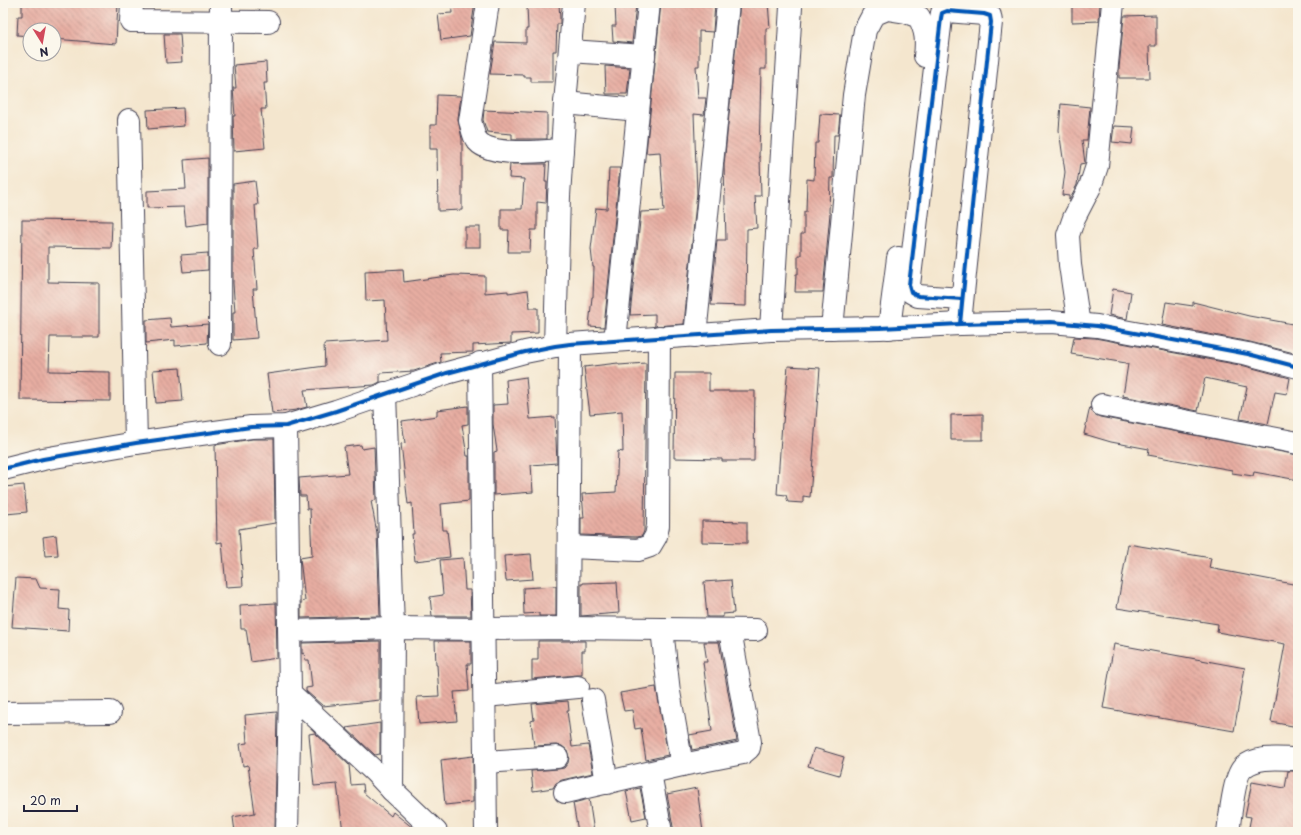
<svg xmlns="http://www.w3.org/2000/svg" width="1301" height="835" font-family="'Playpen Sans',sans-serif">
<defs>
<pattern id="building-back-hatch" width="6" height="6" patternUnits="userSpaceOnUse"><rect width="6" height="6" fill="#e7ada2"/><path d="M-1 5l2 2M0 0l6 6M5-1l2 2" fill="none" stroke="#bb8c85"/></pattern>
</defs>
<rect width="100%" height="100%" fill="#fbf7ec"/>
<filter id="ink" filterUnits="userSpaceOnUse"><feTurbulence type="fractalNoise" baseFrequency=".025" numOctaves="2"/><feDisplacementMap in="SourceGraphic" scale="8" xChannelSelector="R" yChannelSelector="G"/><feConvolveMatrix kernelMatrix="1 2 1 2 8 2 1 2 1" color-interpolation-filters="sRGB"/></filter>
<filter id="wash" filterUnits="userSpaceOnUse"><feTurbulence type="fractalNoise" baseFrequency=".012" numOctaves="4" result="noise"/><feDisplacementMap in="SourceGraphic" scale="16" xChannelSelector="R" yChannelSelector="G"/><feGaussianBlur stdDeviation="0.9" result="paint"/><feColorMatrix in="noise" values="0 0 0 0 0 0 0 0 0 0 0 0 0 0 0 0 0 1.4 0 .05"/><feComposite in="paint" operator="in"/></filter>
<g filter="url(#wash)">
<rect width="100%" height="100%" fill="#f4e6ce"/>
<g id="blocks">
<!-- building -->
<g fill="url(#building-back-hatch)">
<path d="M22,3H118L116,44L54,39V30H30V36L17,35L18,16H22Z"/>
<path d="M451,3H474V9L470,36L441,40L438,14L452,13Z"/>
<path d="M661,3H715L713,32L699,31V66H696L698,98H706L704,115L694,114L697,193L684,324L655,326V314L630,315L641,212L664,211L660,152L646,153Z"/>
<path d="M740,3H768L770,28H766V69H761L759,157H760L761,196H755L757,228L747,229L746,306L711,305L717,240H726L724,165Z"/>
<path d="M1072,3H1100L1099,21L1072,22Z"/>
<path d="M559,4L560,18V24H557L556,51H553V82H531V77H524V75L490,74L495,42L526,43V29H528L527,6Z"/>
<path d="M636,4L632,43L613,41L612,26H616L615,5Z"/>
<path d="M1156,15V46H1149L1150,78H1119V68L1124,16Z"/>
<path d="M164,34H180L182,62L166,63Z"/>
<path d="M266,62L267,83H264L266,109H261L265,148L234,151L233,116H235L233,88H236L234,65Z"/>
<path d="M605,66L630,68L627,94H606Z"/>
<path d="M437,95L461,96L458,119L462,139V210L438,211L437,149H430V125H436Z"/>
<path d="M1061,104L1090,107L1087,140H1082L1085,163L1080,164L1077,185L1069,200V196L1062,195L1065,172L1059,130Z"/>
<path d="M183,108L184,126L148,129L147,110Z"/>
<path d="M484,110L547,113V139H512V134L487,132L483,120Z"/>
<path d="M820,114L840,115L838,135H834L833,178H830L829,213H830L823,292H795L796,274H798V255H801V234H804V212H806L807,179L814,180L815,143H818Z"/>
<path d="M1114,126L1134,127L1132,144L1112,142Z"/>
<path d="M208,158V223L186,226L184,207L147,208V191L186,189L184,160Z"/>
<path d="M510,164H546L545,182H547L546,203L537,202V230H531L530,252H508L509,230H501V209H522L524,179L509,178Z"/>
<path d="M609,168H620L604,327L589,326L592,297H593L594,267H593L591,249L596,208L607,209Z"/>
<path d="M255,181L258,205H255L258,249H254L257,289H253L257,338L233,340V312H235L233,283V184Z"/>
<path d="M22,220L112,221L111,248L48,247V282L99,283V337H50L49,371L110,372V401L20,400Z"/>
<rect x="465" y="227" width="15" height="20"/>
<path d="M208,253V270L183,272L181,255Z"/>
<path d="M403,269L404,282L454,275L485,276V293L508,291V293L528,290L530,308H538V333L511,334V343L473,345V352L440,353L441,362L414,371L380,373V382L374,385L304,390L307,407L296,410L272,413L267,374L325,366L324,344L387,340L385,300L366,301L365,271Z"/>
<path d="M1113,289L1131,292L1127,319L1109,315Z"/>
<path d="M1166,302L1193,306V302L1249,316L1298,325V354L1250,342L1162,325Z"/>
<path d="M170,318L171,327L208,324L207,343L175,346V340L146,343V320Z"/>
<path d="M1074,337L1095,338L1245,366L1290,378L1287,394L1275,392L1268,424L1240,419L1247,387L1205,378L1198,411L1123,396L1128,364H1126V363L1071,354Z"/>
<path d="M618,363L619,365L646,363L644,531L642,536L636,537L581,535V518H584L582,494L616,492L618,451L623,452L622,411L590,414L584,367Z"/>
<path d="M788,366L820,368L810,497L803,496V503L788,502L786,495L777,494L782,423H783Z"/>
<path d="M180,368L183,401L156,403L153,370Z"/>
<path d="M675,373H709V391H755L754,461H722V459L674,458Z"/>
<path d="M526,377L530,419L555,417L557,463L531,465L533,492L494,495V452L497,451L493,424V405L508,404L506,380Z"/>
<path d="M468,406V424L462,425L467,456H469V501L441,504L443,530H447L450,557L415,561L412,534H414L412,503L408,504L401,444L405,443L402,421L437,416V410Z"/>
<path d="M1090,407L1094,414L1100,417L1298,455V480L1254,472L1253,476L1232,473V470L1148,455L1149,449L1111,442L1084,434Z"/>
<path d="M983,414V440H951V415Z"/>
<path d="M252,439H274L275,523L239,529L243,586L226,587L222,542L217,543L215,445Z"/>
<path d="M361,445L362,449L374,447L376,500L371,501L377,533L380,616L301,618V602L305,601L300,558L312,556L310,509H307L306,496H300L299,478L348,474L344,447Z"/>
<path d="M24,485L27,512L6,514L4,487Z"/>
<path d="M702,521L747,522V543L702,542Z"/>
<path d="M56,535L58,555L45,556L43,537Z"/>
<path d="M1128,544L1211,558L1209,568L1298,585V727L1271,722L1285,644L1217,632L1218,624L1117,608Z"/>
<path d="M531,554L533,579L506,581L504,556Z"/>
<path d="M463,558L465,590H470L471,616H432L430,597L443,595L440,560Z"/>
<path d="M16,578L36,579L40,588L60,589L59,609L69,610L68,631L12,627Z"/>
<path d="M731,580L734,613L723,614V617H707L704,582Z"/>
<path d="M617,582L619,613L581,616V584H583V583Z"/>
<path d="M556,586V616H539V613L524,614L523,588Z"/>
<path d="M276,603L277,658L251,662L246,629H241L240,605Z"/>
<path d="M380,641V700L323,706L306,691V688L312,687L309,660H305L304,653L302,654V643Z"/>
<path d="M435,641H471V664H467L469,691L454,692L457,721L419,724L417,697L439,696L437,665H436Z"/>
<path d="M538,641H585V651H582V675H577L532,679V660H538Z"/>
<path d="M704,642H719L737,741L692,750L689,735L712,731L703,662H707Z"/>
<path d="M1114,644L1245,668L1234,731L1103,708Z"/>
<path d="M656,687L668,755L646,760L641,728L635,729L632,710L624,711L620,693Z"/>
<path d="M568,701L569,711H567L572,747L588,745L593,773L562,780L556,783L553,788L533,791L531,771L558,769L564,768L568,763L569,757L567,750L562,746L556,745L534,746L531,721L534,720L532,704Z"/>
<path d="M277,712L275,828L252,832H235L233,817L255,813L248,765L243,766L240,744L247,743L245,715Z"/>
<path d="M380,723V754L375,755L346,728Z"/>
<path d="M315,733L349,765L351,785L363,784L364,793L391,816L393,812L418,832H343L337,784L314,786L309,734Z"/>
<path d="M814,748L844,757L839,775L808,766Z"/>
<path d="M473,756V802L445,805L441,760Z"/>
<path d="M1288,771H1298V832H1248L1251,817L1245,816L1252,782L1285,788Z"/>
<path d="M640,788L646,817L632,820L626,791Z"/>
<path d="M697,788L703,832H674L667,794Z"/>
<path d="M589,799L594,832H578L573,803Z"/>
</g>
</g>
</g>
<g filter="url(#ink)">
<use href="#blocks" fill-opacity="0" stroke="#423f51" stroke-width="1"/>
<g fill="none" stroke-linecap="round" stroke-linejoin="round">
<defs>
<g id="minor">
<path d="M132,3L131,21L268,22"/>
<path d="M488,3L470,121C472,126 473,135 476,139C488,158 542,151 562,150"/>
<path d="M570,51L644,56"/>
<path d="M565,103L638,110"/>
<path d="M129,120L136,443"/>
<path d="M960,324L962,303L991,22L990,16L984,14L947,11L942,13L941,18L909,285L911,292L918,296L962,299"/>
<path d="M1079,325L1070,265L1068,235L1074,218L1090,187L1097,166L1113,3"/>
<path d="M889,328L898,258"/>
<path d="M832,329L854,95L865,30L873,15L887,9L906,12L919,17C926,31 927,40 925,56"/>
<path d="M771,330L791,7"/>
<path d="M695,336L728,3"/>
<path d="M615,341L649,3"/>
<path d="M220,344L221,3"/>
<path d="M555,346L559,196L565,103L574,3"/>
<path d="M480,363L486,832"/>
<path d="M385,393L393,628L392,790"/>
<path d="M1102,405L1298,443"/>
<path d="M286,426L290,693L287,832"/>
<path d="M3,469L43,459L136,443L251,427L286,426L336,411L447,373L525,352L555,346L570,344L771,330L880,328L960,324L1051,322L1097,326L1248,354L1298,367"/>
<path d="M569,547L638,550L650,546L656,536L658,526L659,337"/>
<path d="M568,628L570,344"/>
<path d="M290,631L393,628L484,629L568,628L756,630"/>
<path d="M290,693L375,772L392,790L436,832"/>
<path d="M485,696L578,687"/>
<path d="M593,700L607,783"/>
<path d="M3,713L110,712"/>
<path d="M485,762L557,757"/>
<path d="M682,765L743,753L749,748L750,742L730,630"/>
<path d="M650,773L661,832"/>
<path d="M565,792L682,765L669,692L662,629"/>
<path d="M1228,832C1230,819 1234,774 1244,767C1258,755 1281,759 1298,759"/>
</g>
</defs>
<!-- minor casing -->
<use href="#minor" stroke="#423f51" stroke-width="24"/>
<!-- minor -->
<use href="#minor" stroke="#fff" stroke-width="22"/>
<defs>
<g id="cycleway">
<path d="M960,324L962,303L991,22L990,16L984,14L947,11L942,13L941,18L909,285L911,292L918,296L962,299"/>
<path d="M3,469L43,459L136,443L251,427L286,426L336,411L447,373L525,352L555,346L570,344L771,330L880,328L960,324L1051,322L1097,326L1248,354L1298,367"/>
</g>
</defs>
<!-- cycleway casing -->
<use href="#cycleway" stroke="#fbf7ec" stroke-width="6"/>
<!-- cycleway -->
<use href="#cycleway" stroke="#0057b8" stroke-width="4"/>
</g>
</g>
<!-- margin -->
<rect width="1301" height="835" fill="none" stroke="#fbf7ec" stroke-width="16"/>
<!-- north arrow -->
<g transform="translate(42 42) rotate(169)"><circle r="19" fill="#fbf7ec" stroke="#a4a2a5"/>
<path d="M0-3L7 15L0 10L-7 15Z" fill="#d1495b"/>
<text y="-6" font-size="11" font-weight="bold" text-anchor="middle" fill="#22223b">N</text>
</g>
<!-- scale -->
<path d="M24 805v6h53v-6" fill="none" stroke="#22223b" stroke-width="2"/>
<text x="30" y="805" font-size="12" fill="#22223b" stroke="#fbf7ec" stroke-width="3" paint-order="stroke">20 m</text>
</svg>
